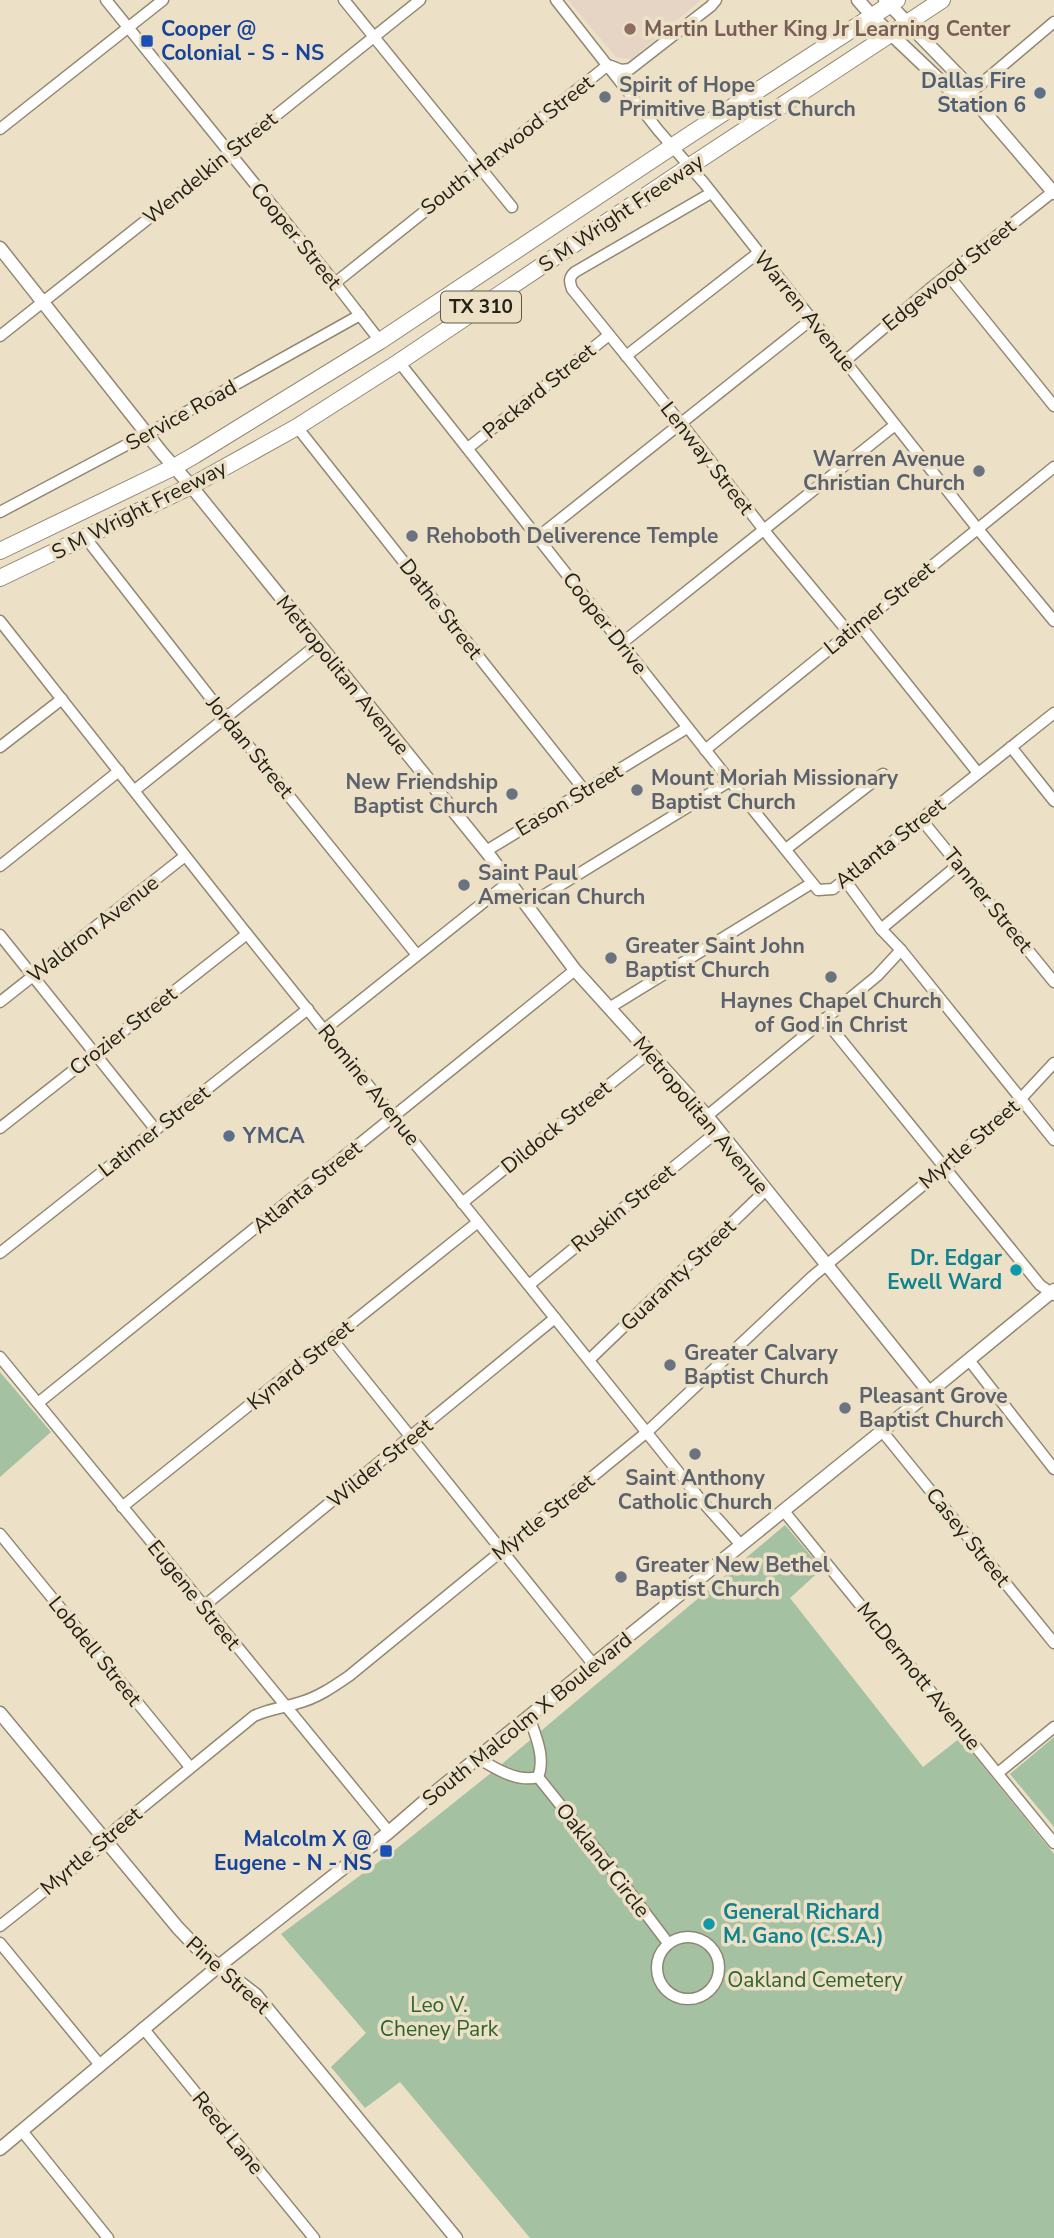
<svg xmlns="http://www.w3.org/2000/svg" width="1054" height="2238" font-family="'Nunito Sans',sans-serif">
<rect width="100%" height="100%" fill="#ece0c7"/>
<!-- education -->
<path fill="#e6d4c4" d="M568,0H701L631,59L617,58Z"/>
<!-- green -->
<g fill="#a4c1a2">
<path d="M0,1372L51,1432L0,1477Z"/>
<path d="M785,1525L822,1569L790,1598L923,1767L960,1738L1054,1854V2238H530L400,2082L365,2108L331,2067L366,2033L281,1934L396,1849L496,1769Z"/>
<path d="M1054,1737V1827L1010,1774Z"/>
</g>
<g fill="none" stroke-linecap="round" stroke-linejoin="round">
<defs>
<g id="minor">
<path d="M106,0L335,283L380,341"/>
<path d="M344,0L512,207"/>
<path d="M556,0L658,130L704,183L977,528L1054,621"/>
<path d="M611,66L621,70L630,69L711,6L716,0"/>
<path d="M969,94L1054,22"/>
<path d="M0,129L163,0"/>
<path d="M711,193L575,272C569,277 569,281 572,289L688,432L771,539L849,633"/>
<path d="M948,275L1054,406"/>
<path d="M335,283L608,65"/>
<path d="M0,336L221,161L239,145L420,0"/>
<path d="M626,356L758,253"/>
<path d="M845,361L932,287L1054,191"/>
<path d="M399,362L730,781L818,890L833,889L1054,713"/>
<path d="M297,427L585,791"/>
<path d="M468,448L609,335"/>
<path d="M0,512L147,434L360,315"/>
<path d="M85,537L227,719L417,955"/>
<path d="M538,537L812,319"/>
<path d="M0,621L247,934L700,1499L741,1545"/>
<path d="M859,624L978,773"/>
<path d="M622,643L895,425"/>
<path d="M0,747L62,699"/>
<path d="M1011,747L1054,801"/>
<path d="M705,750L1054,467"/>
<path d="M135,790L318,644"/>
<path d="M921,819L1054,982"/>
<path d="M786,849L883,774"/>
<path d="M486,851L687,728"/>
<path d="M0,866L119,771"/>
<path d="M845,880L881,929L901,950L1054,1140"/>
<path d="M528,905L730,781"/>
<path d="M881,929L959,864"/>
<path d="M0,935L156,1130"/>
<path d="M0,1002L185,856"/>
<path d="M609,1008L812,883"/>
<path d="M824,1019L1040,1285L1054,1295"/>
<path d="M325,1029L509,882"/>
<path d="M707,1116L877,976L901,950"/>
<path d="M0,1128L247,934"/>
<path d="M462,1203L650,1052"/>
<path d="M0,1253L308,1009"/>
<path d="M529,1285L718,1131"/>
<path d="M332,1339L593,1664"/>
<path d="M0,1357L389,1832"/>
<path d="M590,1359L765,1191"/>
<path d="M969,1360L1054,1469"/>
<path d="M38,1403L575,970"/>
<path d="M882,1431L1054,1643"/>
<path d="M122,1507L478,1222"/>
<path d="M783,1510L1054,1843"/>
<path d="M0,1534L190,1767"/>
<path d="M204,1606L555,1318"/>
<path d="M478,1758C494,1768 518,1783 538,1777C546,1757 535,1735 529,1716"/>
<path d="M998,1773L1054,1727"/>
<path d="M538,1777L618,1877L668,1943"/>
<path d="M0,1926L96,1850L117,1828L254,1716C269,1709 283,1708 298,1703C317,1698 333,1687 349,1676L647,1432L813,1276L945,1167L1014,1106L1054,1063"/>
<circle cx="688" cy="1968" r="31"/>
<path d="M0,1943L100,2065"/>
<path d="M143,2028L314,2238"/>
<path d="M22,2131L108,2238"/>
</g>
<g id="tertiary">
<path d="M858,0L873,17L949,89L969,94"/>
<path d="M885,0L963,80L969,94L1054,193"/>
<path d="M0,248L162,453L191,486L486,851L575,970L707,1116L929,1392"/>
<path d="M0,1713L178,1928L203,1954L256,1995L456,2238"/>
<path d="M0,2149L220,1965L389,1832L433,1794L887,1427L1054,1290"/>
</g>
<g id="primary">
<path d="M0,551L174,467L195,455L380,341L691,134L897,0"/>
<path d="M0,578L191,486L297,427L399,362L690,166L942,0"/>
</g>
</defs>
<!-- minor casing -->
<use href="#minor" stroke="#928771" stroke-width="13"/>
<!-- tertiary casing -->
<use href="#tertiary" stroke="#928771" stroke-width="15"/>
<!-- primary casing -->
<use href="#primary" stroke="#928771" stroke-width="18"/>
<!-- minor -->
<use href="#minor" stroke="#fff" stroke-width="10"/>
<!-- tertiary -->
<use href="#tertiary" stroke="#fff" stroke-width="12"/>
<!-- primary -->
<use href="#primary" stroke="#fff" stroke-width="16"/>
</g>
<!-- markers -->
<circle fill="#8d6e63" stroke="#ece0c7" stroke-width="2.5" cx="630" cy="29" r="7"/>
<g fill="#1a4fb4" stroke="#ece0c7" stroke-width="2.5">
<rect x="140" y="34" width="14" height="14" rx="3.5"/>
<rect x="379" y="1844" width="14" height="14" rx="3.5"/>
</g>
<g fill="#5c6f8a" stroke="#ece0c7" stroke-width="2.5">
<circle cx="1040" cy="93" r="7"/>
<circle cx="229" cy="1136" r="7"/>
</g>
<g fill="#6b7280" stroke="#ece0c7" stroke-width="2.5">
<circle cx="605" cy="97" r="7"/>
<circle cx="979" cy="471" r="7"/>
<circle cx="412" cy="536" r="7"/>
<circle cx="637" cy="790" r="7"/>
<circle cx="512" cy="794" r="7"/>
<circle cx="464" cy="885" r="7"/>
<circle cx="611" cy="958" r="7"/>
<circle cx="831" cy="977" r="7"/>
<circle cx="670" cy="1365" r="7"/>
<circle cx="845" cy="1408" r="7"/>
<circle cx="695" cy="1454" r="7"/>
<circle cx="621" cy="1577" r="7"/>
</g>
<g fill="#0f9aa8" stroke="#ece0c7" stroke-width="2.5">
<circle cx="1016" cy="1270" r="7"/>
<circle cx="709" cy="1924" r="7"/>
</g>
<g text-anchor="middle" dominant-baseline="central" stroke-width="7" stroke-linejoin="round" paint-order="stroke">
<!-- shield labels -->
<rect fill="#ece0c7" stroke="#615a4c" stroke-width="2" x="441" y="291.5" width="80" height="31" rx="5"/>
<g font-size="19" font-weight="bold" fill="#252117">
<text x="481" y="307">TX 310</text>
</g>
<!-- transit labels -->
<g font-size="21" font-weight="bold" fill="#164399" stroke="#ece0c7" text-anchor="start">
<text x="161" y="29">Cooper @<tspan x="161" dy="24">Colonial - S - NS</tspan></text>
<text x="372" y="1839" text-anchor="end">Malcolm X @<tspan x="372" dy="24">Eugene - N - NS</tspan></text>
</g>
<!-- education labels -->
<g font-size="21" font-weight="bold" fill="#785e54" stroke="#ece0c7" text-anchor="start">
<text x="644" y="29">Martin Luther King Jr Learning Center</text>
</g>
<!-- service labels -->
<g font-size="21" font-weight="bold" fill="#4e5e75" stroke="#ece0c7" text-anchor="end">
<text x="1026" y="81">Dallas Fire<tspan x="1026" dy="24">Station 6</tspan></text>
<text x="243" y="1136" text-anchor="start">YMCA</text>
</g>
<!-- worship labels -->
<g font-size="21" font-weight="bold" fill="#5b616d" stroke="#ece0c7" text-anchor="start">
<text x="619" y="85">Spirit of Hope<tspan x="619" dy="24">Primitive Baptist Church</tspan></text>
<text x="965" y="459" text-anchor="end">Warren Avenue<tspan x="965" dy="24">Christian Church</tspan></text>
<text x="426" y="536">Rehoboth Deliverence Temple</text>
<text x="651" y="778">Mount Moriah Missionary<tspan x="651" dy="24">Baptist Church</tspan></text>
<text x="498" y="782" text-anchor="end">New Friendship<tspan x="498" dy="24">Baptist Church</tspan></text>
<text x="478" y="873">Saint Paul<tspan x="478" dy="24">American Church</tspan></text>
<text x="625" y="946">Greater Saint John<tspan x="625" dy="24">Baptist Church</tspan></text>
<text x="831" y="1001" text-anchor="middle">Haynes Chapel Church<tspan x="831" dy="24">of God in Christ</tspan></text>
<text x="684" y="1353">Greater Calvary<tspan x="684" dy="24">Baptist Church</tspan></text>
<text x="859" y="1396">Pleasant Grove<tspan x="859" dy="24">Baptist Church</tspan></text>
<text x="695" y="1478" text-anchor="middle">Saint Anthony<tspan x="695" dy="24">Catholic Church</tspan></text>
<text x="635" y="1565">Greater New Bethel<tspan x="635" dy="24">Baptist Church</tspan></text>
</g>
<!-- street labels -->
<g font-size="21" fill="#252117" stroke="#ece0c7">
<text transform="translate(507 145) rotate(-38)">South Harwood Street</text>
<text transform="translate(210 168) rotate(-39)">Wendelkin Street</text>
<text transform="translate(621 213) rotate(-34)">S M Wright Freeway</text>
<text transform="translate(296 236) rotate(51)">Cooper Street</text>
<text transform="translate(949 275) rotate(-39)">Edgewood Street</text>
<text transform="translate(805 311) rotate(51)">Warren Avenue</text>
<text transform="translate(539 391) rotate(-39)">Packard Street</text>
<text transform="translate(181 415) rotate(-29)">Service Road</text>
<text transform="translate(707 458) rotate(52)">Lenway Street</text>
<text transform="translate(139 510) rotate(-27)">S M Wright Freeway</text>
<text transform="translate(879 608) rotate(-39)">Latimer Street</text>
<text transform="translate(441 609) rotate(52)">Dathe Street</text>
<text transform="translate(605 623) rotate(52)">Cooper Drive</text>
<text transform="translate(343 675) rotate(51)">Metropolitan Avenue</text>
<text transform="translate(250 747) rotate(51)">Jordan Street</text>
<text transform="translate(569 800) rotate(-31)">Eason Street</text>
<text transform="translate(890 843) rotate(-38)">Atlanta Street</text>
<text transform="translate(988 900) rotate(51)">Tanner Street</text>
<text transform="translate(93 929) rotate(-38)">Waldron Avenue</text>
<text transform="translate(123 1031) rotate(-38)">Crozier Street</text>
<text transform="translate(369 1085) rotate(51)">Romine Avenue</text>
<text transform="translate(701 1115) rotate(50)">Metropolitan Avenue</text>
<text transform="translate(556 1127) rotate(-39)">Dildock Street</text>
<text transform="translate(154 1131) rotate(-38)">Latimer Street</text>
<text transform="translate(969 1144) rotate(-41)">Myrtle Street</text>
<text transform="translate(307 1187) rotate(-39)">Atlanta Street</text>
<text transform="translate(623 1208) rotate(-39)">Ruskin Street</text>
<text transform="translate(678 1275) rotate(-44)">Guaranty Street</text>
<text transform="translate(300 1365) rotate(-39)">Kynard Street</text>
<text transform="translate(380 1463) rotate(-39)">Wilder Street</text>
<text transform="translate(543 1517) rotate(-39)">Myrtle Street</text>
<text transform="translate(968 1537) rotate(51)">Casey Street</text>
<text transform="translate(194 1595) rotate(51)">Eugene Street</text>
<text transform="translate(95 1651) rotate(51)">Lobdell Street</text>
<text transform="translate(919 1676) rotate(51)">McDermott Avenue</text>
<text transform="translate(527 1719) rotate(-39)">South Malcolm X Boulevard</text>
<text transform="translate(91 1851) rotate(-40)">Myrtle Street</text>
<text transform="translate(603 1860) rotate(52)">Oakland Circle</text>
<text transform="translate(228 1975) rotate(42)">Pine Street</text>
<text transform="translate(228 2133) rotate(51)">Reed Lane</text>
</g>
<!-- culture labels -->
<g font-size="21" font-weight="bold" fill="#0d838f" stroke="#ece0c7" text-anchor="end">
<text x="1002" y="1258">Dr. Edgar<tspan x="1002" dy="24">Ewell Ward</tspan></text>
<text x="723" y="1912" text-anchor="start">General Richard<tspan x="723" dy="24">M. Gano (C.S.A.)</tspan></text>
</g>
<!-- park labels -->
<g font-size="21" fill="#2c642d" stroke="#ece0c7">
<text x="815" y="1980">Oakland Cemetery</text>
<text x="439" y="2005">Leo V.<tspan x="439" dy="24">Cheney Park</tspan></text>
</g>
</g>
</svg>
